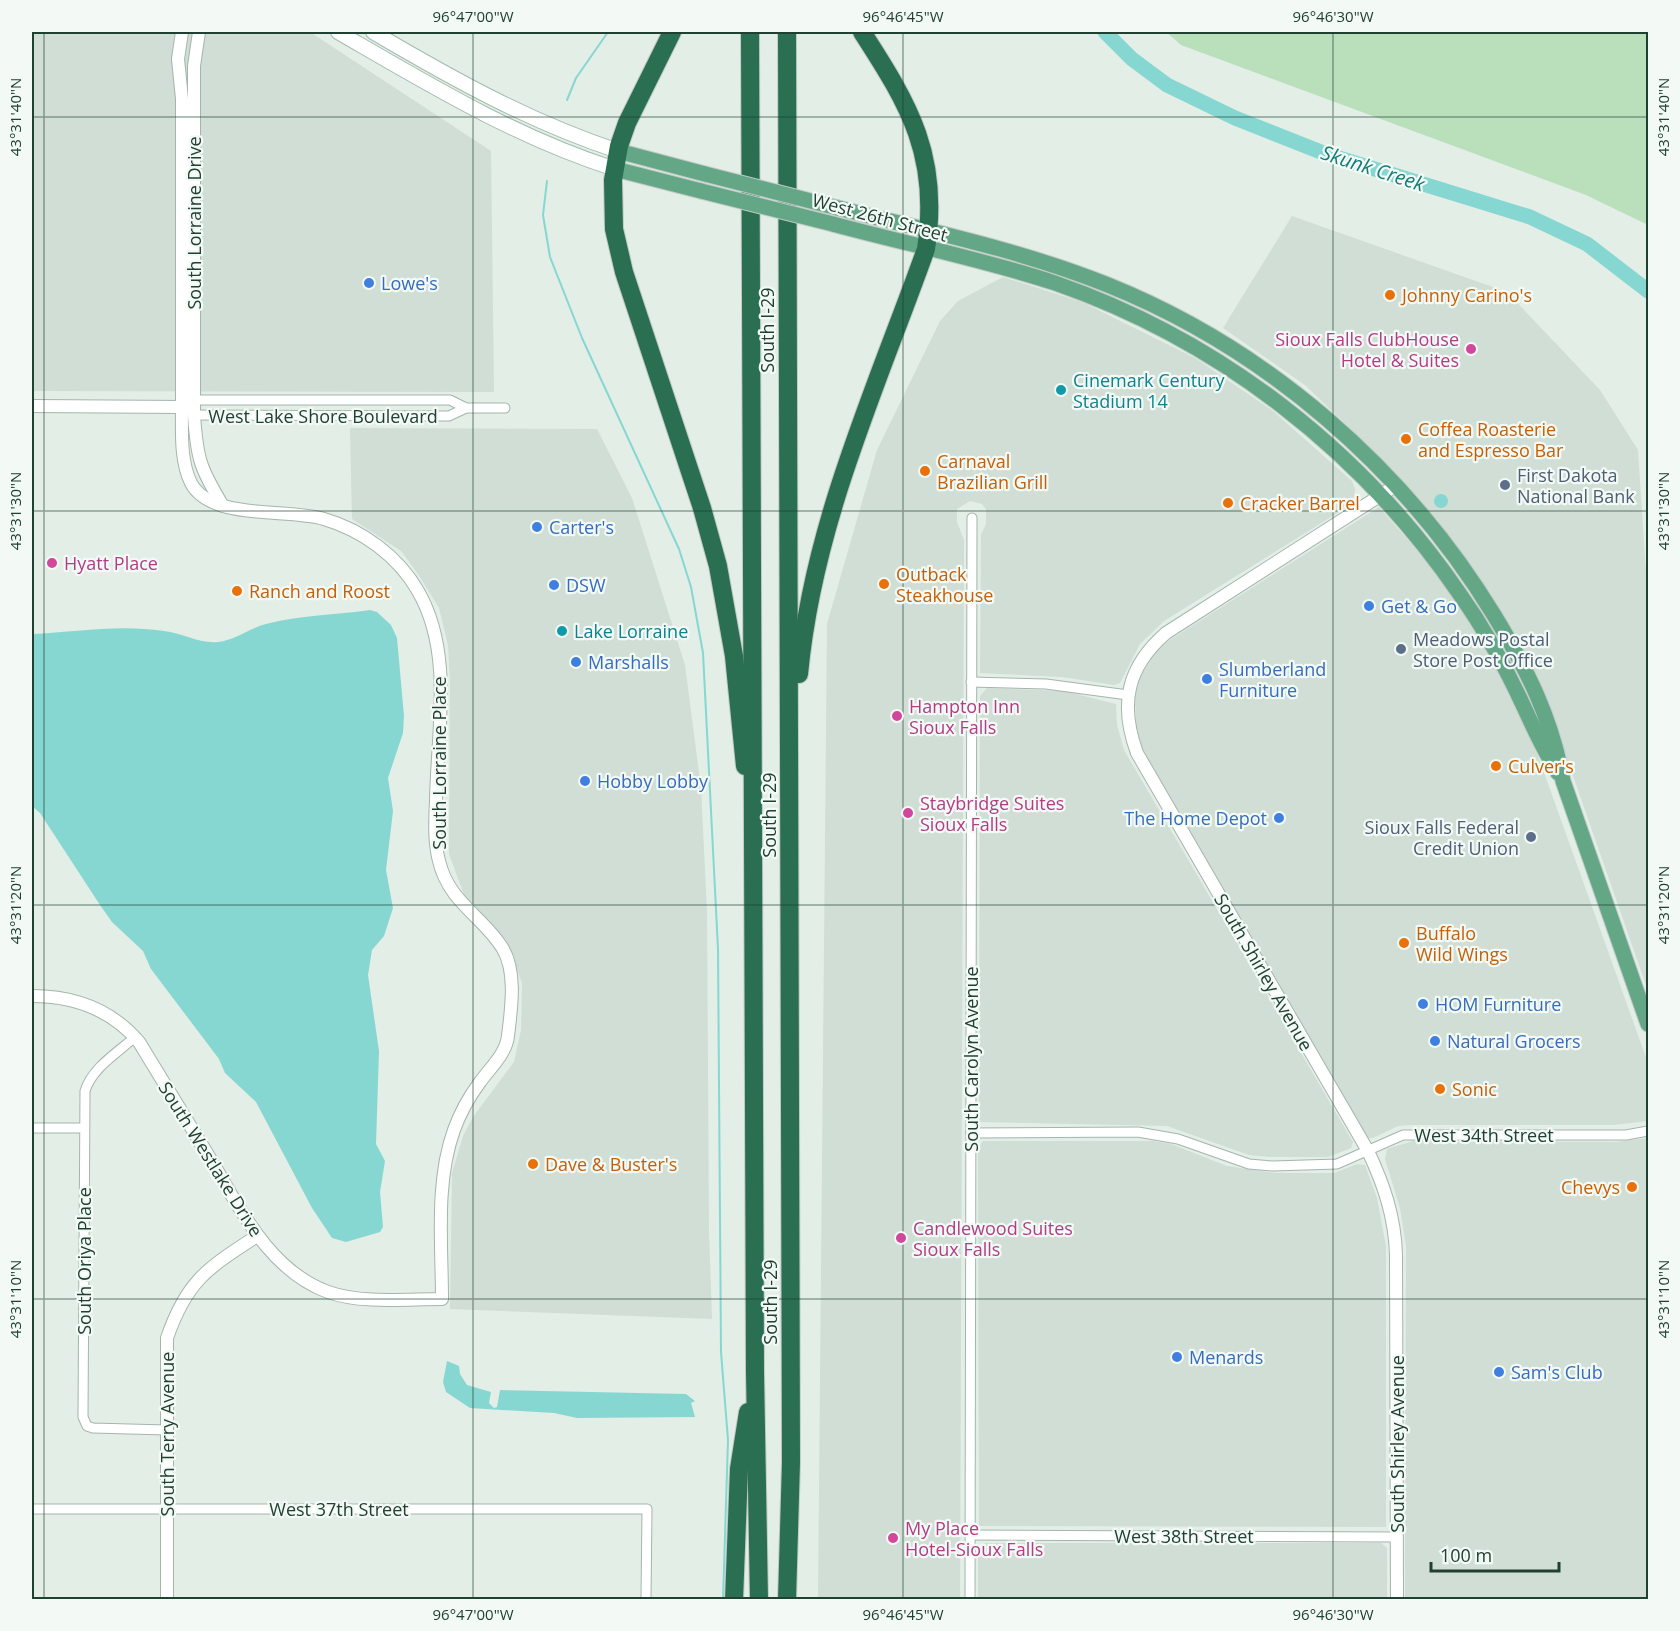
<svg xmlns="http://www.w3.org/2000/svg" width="1680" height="1631" font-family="'Open Sans',sans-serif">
<rect width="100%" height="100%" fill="#e2eee6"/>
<!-- built -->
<g fill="#d0ded5">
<path d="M32,32H310L491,151L494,392L32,391Z"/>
<path d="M1292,216L1507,292L1600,390L1638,450L1648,604V991L1549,707L1426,511L1391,468L1305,385L1223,328Z"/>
<path d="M1003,277L1082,302L1195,358L1273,411L1352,481L1355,489L1354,497L1339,512L1164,621L1140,644L1120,683L1114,685L1062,677L980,673L981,535L986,524V509L982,504L970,501L957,509V522L964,540L960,1599H818L827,624L877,450L940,321L958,301Z"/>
<path d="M350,428L597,429L632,498L685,665L701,788L707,911L709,1231L712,1319L450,1309L452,1173L463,1136L473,1117L514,1062L521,1030L522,983L506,940L466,900L449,854L450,680L448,645L439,608L418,574L401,551L352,519Z"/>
<path d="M1379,507L1444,581L1485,645L1537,753L1648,1063V1121L1613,1125H1411L1398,1126L1373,1138H1368L1143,750L1136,730L1135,696L1140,678L1152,656L1165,643Z"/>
<path d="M987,688L1064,691L1116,704L1117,725L1124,750L1353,1142L1351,1148L1328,1157H1270L1249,1155L1167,1126L979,1122L980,696Z"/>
<path d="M1648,1138V1599H1405L1406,1246L1400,1208L1385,1159L1387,1149L1413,1141L1617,1142Z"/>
<path d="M983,1141H1153L1171,1144L1227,1166L1275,1173H1334L1357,1164L1365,1165L1377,1198L1386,1246V1527L979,1526L978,1148Z"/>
<path d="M985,1543H1381L1387,1548V1599H978V1548Z"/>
</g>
<!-- green -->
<path fill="#b9e0bb" d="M1166,32H1648V225L1586,195L1181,45Z"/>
<!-- water -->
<g fill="#86d7d2">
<circle cx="1441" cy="501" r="7"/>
<path d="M370,610L377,612L391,625L397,638L404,716L403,733L388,778L393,811L386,870L393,908L384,936L372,950L368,975L379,1051L376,1144L385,1161L380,1192L383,1227L380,1232L346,1242L332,1238L312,1208L256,1102L225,1073L219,1059L151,969L143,951L112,922L100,905L40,813L32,806V634C77,632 118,624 164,631C182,633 200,644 218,642C235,640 250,628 266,624C300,615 336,615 370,610Z"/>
<path d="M447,1361L459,1366L460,1374L467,1385L491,1392L489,1403L494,1408L497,1407L500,1390L686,1394L695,1401L691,1403L695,1417L577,1418L554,1413L470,1408L446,1392L443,1382Z"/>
</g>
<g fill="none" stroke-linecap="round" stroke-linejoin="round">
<!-- stream -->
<g stroke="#86d7d2" stroke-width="2">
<path d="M567,100L576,78L608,32"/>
<path d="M547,181L543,215L550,257L582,338L679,549L691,587L703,653L718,949L721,1352L728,1440L723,1600"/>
</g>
<!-- river -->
<path stroke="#86d7d2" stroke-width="15" d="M1105,32L1132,59L1167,85L1235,118L1326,154L1530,217L1587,244L1648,291"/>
<defs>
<g id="minor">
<path d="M194,400H450L466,408H505"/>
<path d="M194,415L449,416L466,408"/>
<path d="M971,682L1046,684L1128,695"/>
<path d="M135,1037C117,1053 92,1068 85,1091L83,1417L87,1426L93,1428L166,1430"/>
<path d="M32,1128H84"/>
<path d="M971,1133L1138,1132L1178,1139L1249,1164L1273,1166L1337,1164L1403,1135H1626L1648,1131"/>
<path d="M32,1509H647L646,1600"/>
<path d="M970,1535L1397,1537"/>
<path d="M970,1600L972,518"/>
</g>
<g id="tertiary">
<path d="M199,32L194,66V415C197,459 200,468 223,506"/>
<path d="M32,406L182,407L188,403"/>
<path d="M1395,486L1166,633C1127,667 1119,704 1137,753L1368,1151C1384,1185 1395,1217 1396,1255L1397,1600"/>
<path d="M32,996C74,996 111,1009 139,1042C162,1080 185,1117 208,1155C239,1206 268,1270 328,1292C362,1304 406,1299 442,1299C442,1245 435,1182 454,1130C460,1113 469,1097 480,1082C490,1068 506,1054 508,1036C511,1010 517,973 503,949C484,917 449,903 439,861C434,842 435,821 436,801C437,732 454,653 418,591C398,556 362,530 324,519C287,508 211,521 191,483C180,461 182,431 182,407V99L178,59L182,32"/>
<path d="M167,1600V1338C187,1280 208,1268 257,1236"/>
</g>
<g id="secondary">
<path d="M338,32C428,84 515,137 615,169"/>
<path d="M373,32C453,79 530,122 618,151"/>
</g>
<g id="primary">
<path d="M618,151L705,174"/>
<path d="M615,169L701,191"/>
<path d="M838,208C928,231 1021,250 1108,285C1267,349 1405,469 1494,615C1527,669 1552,719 1563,781L1648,1024"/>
<path d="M833,224C906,244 983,259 1055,283C1219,340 1361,450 1459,593C1484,628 1505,666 1523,705C1534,729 1544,751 1558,773"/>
</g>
<g id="motorway">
<path d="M672,32L627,123L619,146L613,180L614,229L624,272L702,508L718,566L734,656L745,766"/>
<path d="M750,32L755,1372L759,1600"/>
<path d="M787,32L791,1462L787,1600"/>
<path d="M799,674C813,524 876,389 926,249C940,157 910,106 862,32"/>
<path d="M734,1600L739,1469L748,1412"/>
</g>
</defs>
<!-- minor casing -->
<use href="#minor" stroke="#a4b6ac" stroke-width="11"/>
<!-- tertiary casing -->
<use href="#tertiary" stroke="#a4b6ac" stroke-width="14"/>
<!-- secondary casing -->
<use href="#secondary" stroke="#a3bdae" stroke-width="16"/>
<!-- primary casing -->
<use href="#primary" stroke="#c1cac5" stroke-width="17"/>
<!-- motorway casing -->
<use href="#motorway" stroke="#c1cac5" stroke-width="20"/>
<!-- minor -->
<use href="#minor" stroke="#fff" stroke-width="9"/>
<!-- tertiary -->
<use href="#tertiary" stroke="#fff" stroke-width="12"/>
<!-- secondary -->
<use href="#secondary" stroke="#fff" stroke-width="14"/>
<!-- primary -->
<use href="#primary" stroke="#63a787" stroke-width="15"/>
<!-- motorway -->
<use href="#motorway" stroke="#2a6f52" stroke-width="18"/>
<defs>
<g id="primary-bridge">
<path d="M705,174L838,208"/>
<path d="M701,191L833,224"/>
</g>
</defs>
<!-- primary-bridge casing -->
<use href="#primary-bridge" stroke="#c1cac5" stroke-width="17" stroke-linecap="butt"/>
<!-- primary-bridge -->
<use href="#primary-bridge" stroke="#63a787" stroke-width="15"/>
</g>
<!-- ticks -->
<path fill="none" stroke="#204031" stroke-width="1.5" stroke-opacity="0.45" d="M44,32V1600M473,32V1600M903,32V1600M1333,32V1600M32,117H1648M32,511H1648M32,905H1648M32,1299H1648"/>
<!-- markers -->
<g fill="#3f7fe0" stroke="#f3faf5" stroke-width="2">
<circle cx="369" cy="283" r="6"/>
<circle cx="537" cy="527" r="6"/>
<circle cx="554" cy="585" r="6"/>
<circle cx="1369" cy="606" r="6"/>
<circle cx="576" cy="662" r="6"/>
<circle cx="1207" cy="679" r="6"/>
<circle cx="585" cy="781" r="6"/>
<circle cx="1279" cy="818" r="6"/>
<circle cx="1423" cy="1004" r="6"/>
<circle cx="1435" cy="1041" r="6"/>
<circle cx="1177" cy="1357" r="6"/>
<circle cx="1499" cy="1372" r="6"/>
</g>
<g fill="#e8710a" stroke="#f3faf5" stroke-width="2">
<circle cx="1390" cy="295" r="6"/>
<circle cx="1406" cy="439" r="6"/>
<circle cx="925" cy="471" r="6"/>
<circle cx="1228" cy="503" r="6"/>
<circle cx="884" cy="584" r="6"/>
<circle cx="237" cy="591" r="6"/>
<circle cx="1496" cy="766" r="6"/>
<circle cx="1404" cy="943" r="6"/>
<circle cx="1440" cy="1089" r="6"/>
<circle cx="533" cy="1164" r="6"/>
<circle cx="1632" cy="1187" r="6"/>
</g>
<g fill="#d1479c" stroke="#f3faf5" stroke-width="2">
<circle cx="1471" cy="349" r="6"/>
<circle cx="52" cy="563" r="6"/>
<circle cx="897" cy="716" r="6"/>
<circle cx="908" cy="813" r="6"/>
<circle cx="901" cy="1238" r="6"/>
<circle cx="893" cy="1538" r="6"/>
</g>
<g fill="#0f9aa8" stroke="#f3faf5" stroke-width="2">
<circle cx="1061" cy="390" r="6"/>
<circle cx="562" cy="631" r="6"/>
</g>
<g fill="#5c6f8a" stroke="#f3faf5" stroke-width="2">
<circle cx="1505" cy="485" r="6"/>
<circle cx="1401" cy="649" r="6"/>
<circle cx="1531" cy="837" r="6"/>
</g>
<g text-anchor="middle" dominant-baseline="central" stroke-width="4.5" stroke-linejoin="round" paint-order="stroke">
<!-- street labels -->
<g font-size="18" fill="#204031" stroke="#f3faf5">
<text transform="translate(880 217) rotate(15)">West 26th Street</text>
<text transform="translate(194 223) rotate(-90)">South Lorraine Drive</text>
<text transform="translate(767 330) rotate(-90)">South I-29</text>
<text x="323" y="416">West Lake Shore Boulevard</text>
<text transform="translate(439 763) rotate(-90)">South Lorraine Place</text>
<text transform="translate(769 815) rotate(-90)">South I-29</text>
<text transform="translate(1264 972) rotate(60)">South Shirley Avenue</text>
<text transform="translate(971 1059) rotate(-90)">South Carolyn Avenue</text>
<text x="1484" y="1135">West 34th Street</text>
<text transform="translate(211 1159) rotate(58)">South Westlake Drive</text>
<text transform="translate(84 1261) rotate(-90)">South Oriya Place</text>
<text transform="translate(770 1302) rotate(-90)">South I-29</text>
<text transform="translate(167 1434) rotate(-90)">South Terry Avenue</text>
<text transform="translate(1397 1444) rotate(-90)">South Shirley Avenue</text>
<text x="339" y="1509">West 37th Street</text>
<text x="1184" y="1536">West 38th Street</text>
</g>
<!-- shop labels -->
<g font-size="18" fill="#366cbe" stroke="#f3faf5" text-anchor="start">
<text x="381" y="283">Lowe's</text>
<text x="549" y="527">Carter's</text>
<text x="566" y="585">DSW</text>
<text x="1381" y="606">Get &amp; Go</text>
<text x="588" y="662">Marshalls</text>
<text x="1219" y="669">Slumberland<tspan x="1219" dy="21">Furniture</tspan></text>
<text x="597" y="781">Hobby Lobby</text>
<text x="1267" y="818" text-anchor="end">The Home Depot</text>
<text x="1435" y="1004">HOM Furniture</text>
<text x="1447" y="1041">Natural Grocers</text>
<text x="1189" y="1357">Menards</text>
<text x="1511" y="1372">Sam's Club</text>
</g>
<!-- food labels -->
<g font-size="18" fill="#c56008" stroke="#f3faf5" text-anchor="start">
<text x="1402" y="295">Johnny Carino's</text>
<text x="1418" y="429">Coffea Roasterie<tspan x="1418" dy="21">and Espresso Bar</tspan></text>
<text x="937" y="461">Carnaval<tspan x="937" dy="21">Brazilian Grill</tspan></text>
<text x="1240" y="503">Cracker Barrel</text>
<text x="896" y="574">Outback<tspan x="896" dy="21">Steakhouse</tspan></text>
<text x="249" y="591">Ranch and Roost</text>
<text x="1508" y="766">Culver's</text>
<text x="1416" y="933">Buffalo<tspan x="1416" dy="21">Wild Wings</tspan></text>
<text x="1452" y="1089">Sonic</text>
<text x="545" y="1164">Dave &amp; Buster's</text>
<text x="1620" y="1187" text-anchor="end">Chevys</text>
</g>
<!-- hotel labels -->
<g font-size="18" fill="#b23c85" stroke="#f3faf5" text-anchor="start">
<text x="1459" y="339" text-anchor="end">Sioux Falls ClubHouse<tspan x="1459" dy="21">Hotel &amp; Suites</tspan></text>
<text x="64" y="563">Hyatt Place</text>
<text x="909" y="706">Hampton Inn<tspan x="909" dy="21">Sioux Falls</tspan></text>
<text x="920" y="803">Staybridge Suites<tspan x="920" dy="21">Sioux Falls</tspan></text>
<text x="913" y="1228">Candlewood Suites<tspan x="913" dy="21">Sioux Falls</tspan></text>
<text x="905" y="1528">My Place<tspan x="905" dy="21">Hotel-Sioux Falls</tspan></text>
</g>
<!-- culture labels -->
<g font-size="18" fill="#0d838f" stroke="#f3faf5" text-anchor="start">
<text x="1073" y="380">Cinemark Century<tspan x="1073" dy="21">Stadium 14</tspan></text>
<text x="574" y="631">Lake Lorraine</text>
</g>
<!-- service labels -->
<g font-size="18" fill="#4e5e75" stroke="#f3faf5" text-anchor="start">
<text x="1517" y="475">First Dakota<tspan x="1517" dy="21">National Bank</tspan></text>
<text x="1413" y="639">Meadows Postal<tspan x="1413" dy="21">Store Post Office</tspan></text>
<text x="1519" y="827" text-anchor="end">Sioux Falls Federal<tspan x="1519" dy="21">Credit Union</tspan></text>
</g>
<!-- water labels -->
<g font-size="20" font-style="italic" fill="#157c77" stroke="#f3faf5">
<text transform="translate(1373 168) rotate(18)">Skunk Creek</text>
</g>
</g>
<!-- border -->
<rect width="1680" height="1631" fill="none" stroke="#f3faf5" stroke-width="66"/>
<!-- scale -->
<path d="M1431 1562v9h128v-9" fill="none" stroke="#204031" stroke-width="3"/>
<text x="1440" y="1562" font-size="18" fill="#204031" stroke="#f3faf5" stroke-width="4.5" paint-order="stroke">100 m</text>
<rect x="33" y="33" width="1614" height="1565" fill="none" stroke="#204031" stroke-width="2"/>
<g font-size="15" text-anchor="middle" fill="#204031">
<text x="473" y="22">96°47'00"W</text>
<text x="903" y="22">96°46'45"W</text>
<text x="1333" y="22">96°46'30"W</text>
<text transform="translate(16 117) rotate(-90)" y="5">43°31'40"N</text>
<text transform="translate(1664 117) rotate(-90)" y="5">43°31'40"N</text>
<text transform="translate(16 511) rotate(-90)" y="5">43°31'30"N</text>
<text transform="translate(1664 511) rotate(-90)" y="5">43°31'30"N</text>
<text transform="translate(16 905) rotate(-90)" y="5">43°31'20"N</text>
<text transform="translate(1664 905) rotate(-90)" y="5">43°31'20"N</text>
<text transform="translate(16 1299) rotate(-90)" y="5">43°31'10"N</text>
<text transform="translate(1664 1299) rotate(-90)" y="5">43°31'10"N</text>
<text x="473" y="1620">96°47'00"W</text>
<text x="903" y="1620">96°46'45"W</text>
<text x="1333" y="1620">96°46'30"W</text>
</g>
</svg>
